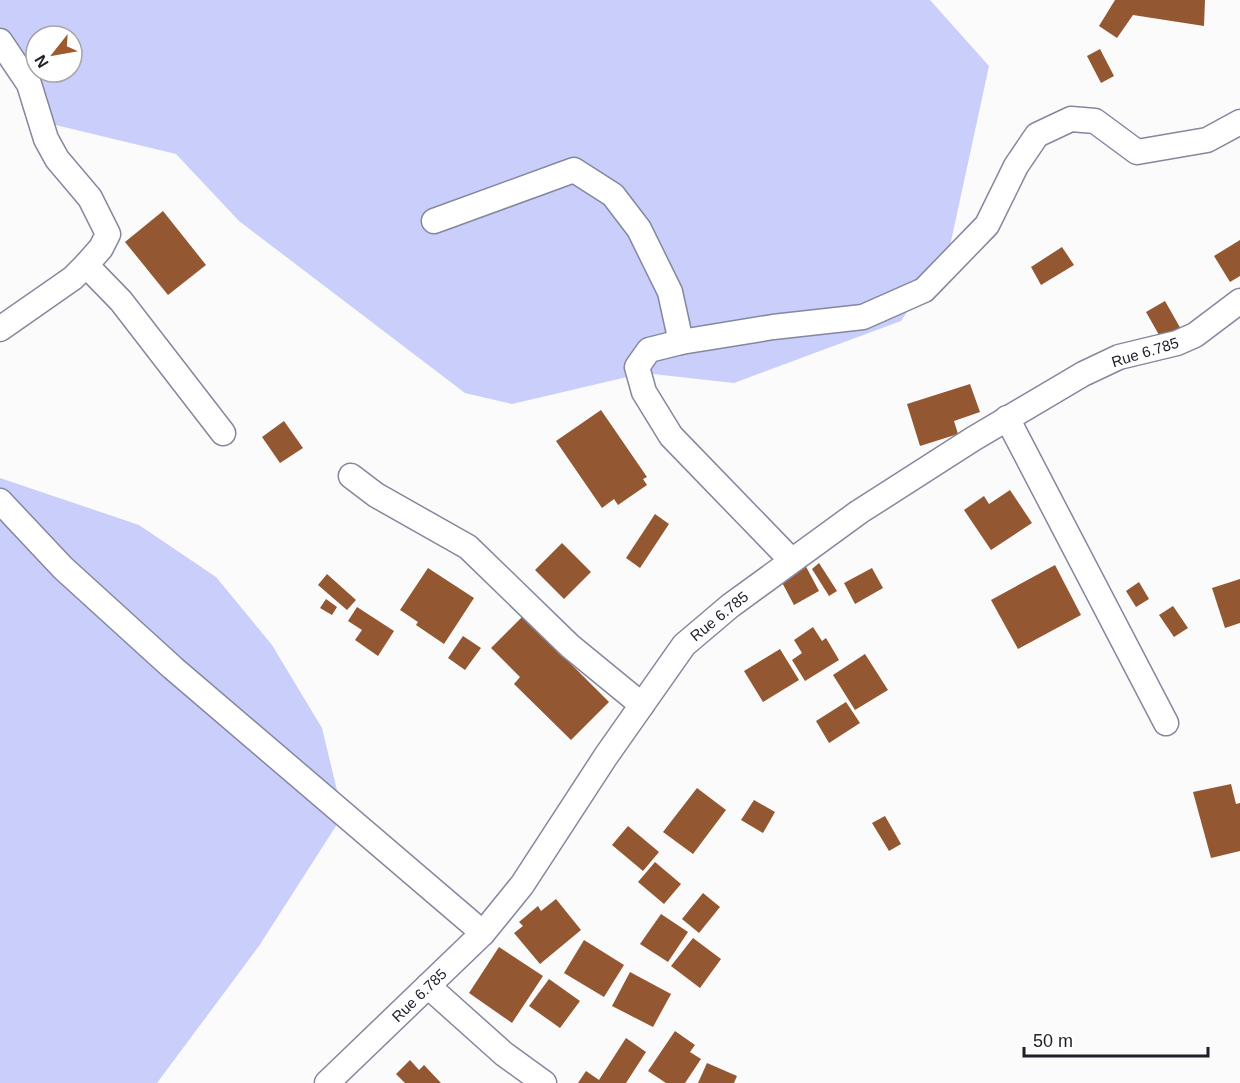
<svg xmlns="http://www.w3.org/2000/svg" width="1240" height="1083" font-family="Helvetica,sans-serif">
<rect width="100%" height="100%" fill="#fbfbfb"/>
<!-- green -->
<g fill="#cacefa" fill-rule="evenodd">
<path d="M0,0H930L989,66L950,246L901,321L734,383L644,373L512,404L465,393L239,221L176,154L39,121L0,46ZM36,36H72V72H36Z"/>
<path d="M0,478L139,525L216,577L272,645L322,728L343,815L259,946L157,1083H0Z"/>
</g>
<!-- building -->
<g fill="#935731">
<path d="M1115,0H1205L1204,26L1133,15L1117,38L1099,26Z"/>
<path d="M1100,49L1114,76L1101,83L1087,56Z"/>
<path d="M163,211L206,265L168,295L125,242Z"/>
<path d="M1240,240V276L1230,282L1214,256Z"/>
<path d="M1062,247L1074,265L1041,285L1031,267Z"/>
<path d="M1165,301L1182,331L1163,342L1146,312Z"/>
<path d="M970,384L980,412L954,421L958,434L920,446L907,404Z"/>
<path d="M601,410L647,477L643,479L647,485L618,505L614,499L602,508L556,441Z"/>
<path d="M284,421L303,448L280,463L262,437Z"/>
<path d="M1010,490L1032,523L991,550L964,510L984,496L989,504Z"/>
<path d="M655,514L669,524L640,568L626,558Z"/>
<path d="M562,543L591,572L564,599L535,570Z"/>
<path d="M803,561L819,591L794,605L778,575Z"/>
<path d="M819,563L837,591L829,596L812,569Z"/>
<path d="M1055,565L1081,615L1018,649L991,600Z"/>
<path d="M428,568L474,598L444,644L416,625L418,622L400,610Z"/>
<path d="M872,568L883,588L855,604L844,583Z"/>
<path d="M327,574L356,600L347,610L318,585Z"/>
<path d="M1240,579V623L1225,628L1212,588Z"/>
<path d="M1139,582L1149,599L1136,607L1126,591Z"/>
<path d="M326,599L337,607L332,615L320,608Z"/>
<path d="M1173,606L1188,628L1174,637L1159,615Z"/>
<path d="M357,607L394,631L378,656L355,640L362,630L348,621Z"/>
<path d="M523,616L609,702L571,740L514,684L520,677L491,648Z"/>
<path d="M813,627L822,641L826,638L839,660L805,681L792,660L802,653L794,640Z"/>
<path d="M463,636L481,648L465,670L448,658Z"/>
<path d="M780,649L799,680L763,702L744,671Z"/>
<path d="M865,654L888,690L855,710L833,675Z"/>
<path d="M846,702L860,723L829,743L816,721Z"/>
<path d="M1231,784L1236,804L1240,803V851L1211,858L1193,792Z"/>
<path d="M697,788L726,810L693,854L663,832Z"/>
<path d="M754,800L775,812L763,833L741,820Z"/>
<path d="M885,816L901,844L889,851L872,823Z"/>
<path d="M628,826L659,852L643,871L612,845Z"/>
<path d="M655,862L681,884L664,904L638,882Z"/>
<path d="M703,893L720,907L699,933L682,919Z"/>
<path d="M556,899L581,930L540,964L514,933L523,926L519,922L538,906L541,911Z"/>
<path d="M661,914L688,932L668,962L640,944Z"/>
<path d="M693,938L721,959L700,988L671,966Z"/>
<path d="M584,940L624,965L604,997L564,973Z"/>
<path d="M499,947L543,976L512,1023L469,993Z"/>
<path d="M630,972L671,994L653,1027L612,1006Z"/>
<path d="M549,979L580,1001L560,1028L529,1006Z"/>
<path d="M675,1031L695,1045L690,1052L701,1059L685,1083H666L648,1071Z"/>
<path d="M626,1038L646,1052L626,1083H578L586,1071L599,1080Z"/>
<path d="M410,1060L419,1070L424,1065L441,1083H405L396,1074Z"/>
<path d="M707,1063L737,1076L734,1083H698Z"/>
</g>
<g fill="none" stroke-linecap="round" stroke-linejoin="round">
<defs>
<g id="minor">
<path d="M0,41L29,84L46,139L57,159L90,198L108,234L101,248L86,265"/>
<path d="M434,221L574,170L613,195L639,229L670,292L681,342"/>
<path d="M0,329L73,278L86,265L121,301L223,433"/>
<path d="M1007,418L1166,723"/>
<path d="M351,476L376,495L468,547L570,646L642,705"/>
<path d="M0,501L63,568L173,668L483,933"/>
<path d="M791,560L671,436L644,392L637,367L649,350L681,342L773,327L863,317L924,290L987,225L1016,166L1037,135L1071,119L1095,121L1137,152L1207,140L1240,122"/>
<path d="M428,986L504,1054L544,1083"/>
<path d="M327,1083L483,933L522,885L606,756L684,645L730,606L859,512L973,439L1083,374L1119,357L1177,343L1195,335L1240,301"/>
</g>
</defs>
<!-- minor casing -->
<use href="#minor" stroke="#85879f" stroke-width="27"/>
<!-- minor -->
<use href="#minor" stroke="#fff" stroke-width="24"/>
</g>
<g text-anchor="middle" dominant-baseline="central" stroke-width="6" stroke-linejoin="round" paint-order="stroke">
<!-- street labels -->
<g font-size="15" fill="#1e1f28" stroke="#fff">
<text transform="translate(1145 352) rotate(-17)">Rue 6.785</text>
<text transform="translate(719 616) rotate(-39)">Rue 6.785</text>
<text transform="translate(419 995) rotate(-44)">Rue 6.785</text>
</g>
</g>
<!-- north arrow -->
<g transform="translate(54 54) rotate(239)"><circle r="28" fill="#ffffff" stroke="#a5a5a9" stroke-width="1.5"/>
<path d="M0-4.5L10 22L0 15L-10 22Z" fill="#9e5a2c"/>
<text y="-9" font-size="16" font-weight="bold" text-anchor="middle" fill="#1e1f28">N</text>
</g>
<!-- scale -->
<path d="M1024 1047v9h184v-9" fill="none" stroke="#1e1f28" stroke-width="3"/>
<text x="1033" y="1047" font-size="18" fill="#1e1f28" stroke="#ffffff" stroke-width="4.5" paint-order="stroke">50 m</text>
</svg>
